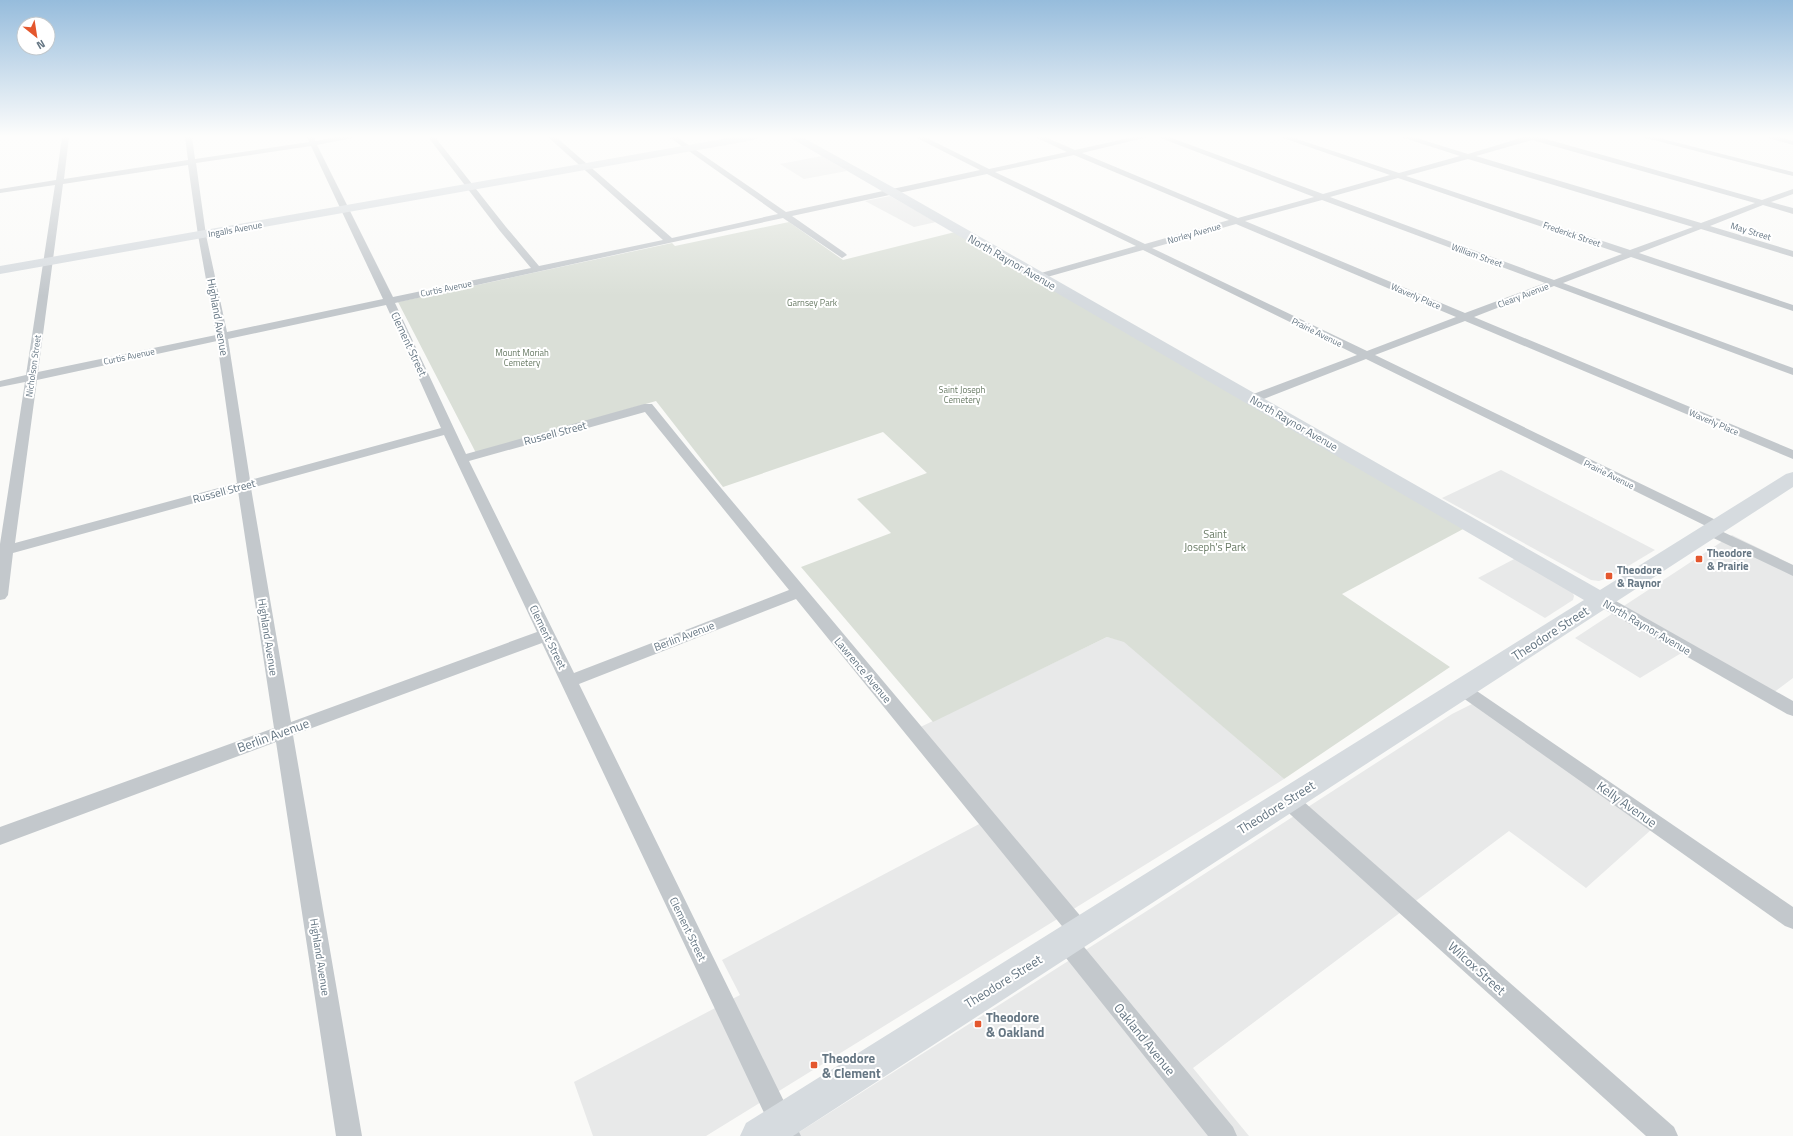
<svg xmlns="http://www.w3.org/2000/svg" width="1793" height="1136" font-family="'Titillium Web',sans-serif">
<rect width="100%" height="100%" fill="#fafaf8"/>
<!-- built -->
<g fill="#e8e9e9">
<path d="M822,156L847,171L804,179L780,164Z"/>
<path d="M890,196L936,222L914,227L865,201Z"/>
<path d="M1501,470L1655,550L1610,577L1599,581L1591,580L1442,498Z"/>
<path d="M1732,535L1793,565V678L1765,699L1683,652L1640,678L1575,638Z"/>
<path d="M1518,557L1572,591L1574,596L1573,600L1545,618L1478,578Z"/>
<path d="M1107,637L1124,641L1284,779L706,1136H593L574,1082L740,995L722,960L983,822L908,733Z"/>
<path d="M1482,699L1662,820L1586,888L1509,831L1193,1068L1249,1136H793L1153,907L1452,714Z"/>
</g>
<!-- green -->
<path fill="#dadfd7" d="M789,222L843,260L955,232L1465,528L1342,594L1450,667L1284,779L1124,642L1107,637L933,722L801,567L891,533L857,499L927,473L883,432L723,487L656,401L476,453L398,302L672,243L675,246Z"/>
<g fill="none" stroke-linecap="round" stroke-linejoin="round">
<!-- street -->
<g fill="#c3c8cc" fill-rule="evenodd">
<path d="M62,137H69L64,179L188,160L185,137H192L195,159L309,142L307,137H314L315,141L337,137H357L317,145L393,297L531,268L500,231L428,137H435L506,227L539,266L663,240L548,137H556L672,238L778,214L669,137H677L786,212L980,170L915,137H925L989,169L1067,152L1035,137H1045L1075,150L1133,137H1148L1082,153L1238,218L1314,197L1158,137H1169L1323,194L1390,175L1280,137H1291L1399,173L1460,156L1401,137H1413L1468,154L1524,137H1539L1762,200L1793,189V194L1771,202L1793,208V214L1763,205L1710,226L1793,251V257L1701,229L1639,253L1793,305V311L1631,257L1563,283L1793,368V375L1554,286L1474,317L1793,450V459L1465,321L1375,355L1722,523L1724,526L1719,530L1793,565V576L1705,534L1703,531L1708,527L1366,359L1256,402H1248L1246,399L1248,396L1357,355L1143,250L1040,279H1034L1032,277L1034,275L1136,246L987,174L792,216L845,253L847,255L842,258L783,218L395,303L466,454L644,404H652L695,457L1088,925L1091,932L1088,939L1080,942L1233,1127L1237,1136H1208L1058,948L1055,941L1058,934L1066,931L796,599L579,684L801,1136H775L542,643L293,735L362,1136H336L276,742L0,845V827L274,728L238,491L13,553L8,595L5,599L0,600V544L25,382L0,387V381L26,375L55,185L0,193V189L56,180ZM1532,140L1755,203L1701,223L1476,156ZM311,146L383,299L227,332L206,235L196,163ZM1074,155L1229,220L1145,244L995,172ZM1468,159L1693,227L1630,250L1406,176ZM188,165L198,235L216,335L38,372L63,184ZM1398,178L1622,254L1554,280L1330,197ZM1322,200L1545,283L1465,313L1245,221ZM1236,224L1456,317L1367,351L1152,248ZM386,305L441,428L250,480L228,339ZM217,341L237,483L15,543L37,380ZM645,412L789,590L574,673L469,461ZM444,435L537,632L291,722L251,488Z"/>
<path d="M1642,137H1655L1793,172V176Z"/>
<path d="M1765,137H1779L1793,141V145Z"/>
<path d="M1601,595L1607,596L1793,701V716L1787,714L1595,604L1593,600L1595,596Z"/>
<path d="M1462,683L1468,685L1793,907V929L1785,926L1456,693L1453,689L1456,685Z"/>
<path d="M1288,792L1295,794L1674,1127L1678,1136H1646L1281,806L1278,800L1281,794Z"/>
</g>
<!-- secondary -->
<g fill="#d6dbdf" fill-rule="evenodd">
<path d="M734,137H759L754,140L0,274V266Z"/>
<path d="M789,137H802L896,189L1600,590L1786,474L1793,472V487L793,1136H740L746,1123L1584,600Z"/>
</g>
</g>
<!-- sky -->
<linearGradient id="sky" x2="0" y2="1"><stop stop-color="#96bcdc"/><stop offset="0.46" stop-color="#fdfdfc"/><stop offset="1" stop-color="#fdfdfc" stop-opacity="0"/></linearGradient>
<rect width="1793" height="296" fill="url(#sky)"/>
<!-- markers -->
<g fill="#e4572e" stroke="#fff" stroke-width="1.5">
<rect x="1695" y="555" width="8" height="8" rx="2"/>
<rect x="1605" y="572" width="8" height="8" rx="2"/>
<rect x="974" y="1020" width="8" height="8" rx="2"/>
<rect x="810" y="1061" width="8" height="8" rx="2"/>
</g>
<g text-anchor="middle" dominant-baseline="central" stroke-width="4" stroke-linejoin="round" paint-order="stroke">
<!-- far-street labels -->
<g font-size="9" fill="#657683" stroke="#fff">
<text transform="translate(235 229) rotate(-10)">Ingalls Avenue</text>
<text transform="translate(1751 231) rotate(17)">May Street</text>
<text transform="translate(1194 233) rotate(-16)">Norley Avenue</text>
<text transform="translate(1572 234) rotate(19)">Frederick Street</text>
<text transform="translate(1477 255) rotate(20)">William Street</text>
<text transform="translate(446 288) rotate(-12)">Curtis Avenue</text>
<text transform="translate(1523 295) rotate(-21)">Cleary Avenue</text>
<text transform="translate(1416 296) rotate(23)">Waverly Place</text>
<text transform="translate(1317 332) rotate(26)">Prairie Avenue</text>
<text transform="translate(129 356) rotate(-12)">Curtis Avenue</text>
<text transform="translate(33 366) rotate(-82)">Nicholson Street</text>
<text transform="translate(1714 422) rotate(23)">Waverly Place</text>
<text transform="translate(1609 474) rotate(26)">Prairie Avenue</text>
</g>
<!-- far-park labels -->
<g font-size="9" fill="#687a64" stroke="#fff">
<text x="812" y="302">Garnsey Park</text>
<text x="522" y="352">Mount Moriah<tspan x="522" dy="10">Cemetery</tspan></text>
<text x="962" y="389">Saint Joseph<tspan x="962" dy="10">Cemetery</tspan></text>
</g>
<!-- street labels -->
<g font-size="11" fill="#657683" stroke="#fff">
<text transform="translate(1012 262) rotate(30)">North Raynor Avenue</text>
<text transform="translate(218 317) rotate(80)">Highland Avenue</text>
<text transform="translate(409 344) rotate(65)">Clement Street</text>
<text transform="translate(1294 423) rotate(30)">North Raynor Avenue</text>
<text transform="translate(555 433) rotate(-15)">Russell Street</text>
<text transform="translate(224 491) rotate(-15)">Russell Street</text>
<text transform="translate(1647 627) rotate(30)">North Raynor Avenue</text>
<text transform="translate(684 636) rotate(-21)">Berlin Avenue</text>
<text transform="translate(268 637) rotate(81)">Highland Avenue</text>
<text transform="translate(548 637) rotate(64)">Clement Street</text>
<text transform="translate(863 670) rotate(50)">Lawrence Avenue</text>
<text transform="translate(688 929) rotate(64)">Clement Street</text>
<text transform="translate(320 957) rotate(81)">Highland Avenue</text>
</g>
<!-- park labels -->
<g font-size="11" fill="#687a64" stroke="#fff">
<text x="1215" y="534">Saint<tspan x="1215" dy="13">Joseph's Park</tspan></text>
</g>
<!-- poi labels -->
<g font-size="11" font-weight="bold" fill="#657683" stroke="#fff" text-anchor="start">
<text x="1707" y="553">Theodore<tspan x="1707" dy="13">&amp; Prairie</tspan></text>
<text x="1617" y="570">Theodore<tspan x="1617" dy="13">&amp; Raynor</tspan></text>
</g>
<!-- near-street labels -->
<g font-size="13" fill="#657683" stroke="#fff">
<text transform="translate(1550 633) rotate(-33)">Theodore Street</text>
<text transform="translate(273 735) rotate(-20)">Berlin Avenue</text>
<text transform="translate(1627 804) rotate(35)">Kelly Avenue</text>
<text transform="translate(1276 807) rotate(-32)">Theodore Street</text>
<text transform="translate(1477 968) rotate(42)">Wilcox Street</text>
<text transform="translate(1003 981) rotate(-32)">Theodore Street</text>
<text transform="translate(1145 1039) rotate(51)">Oakland Avenue</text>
</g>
<!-- near-poi labels -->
<g font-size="13" font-weight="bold" fill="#657683" stroke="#fff" text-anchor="start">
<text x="986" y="1017">Theodore<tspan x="986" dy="15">&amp; Oakland</tspan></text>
<text x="822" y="1058">Theodore<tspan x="822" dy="15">&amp; Clement</tspan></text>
</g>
</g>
<!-- north arrow -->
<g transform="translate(36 36) rotate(150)"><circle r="19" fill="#ffffff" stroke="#c1c8cd"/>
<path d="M0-3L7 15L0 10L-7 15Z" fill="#e4572e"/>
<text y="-6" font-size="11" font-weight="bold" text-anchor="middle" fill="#657683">N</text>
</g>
</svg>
